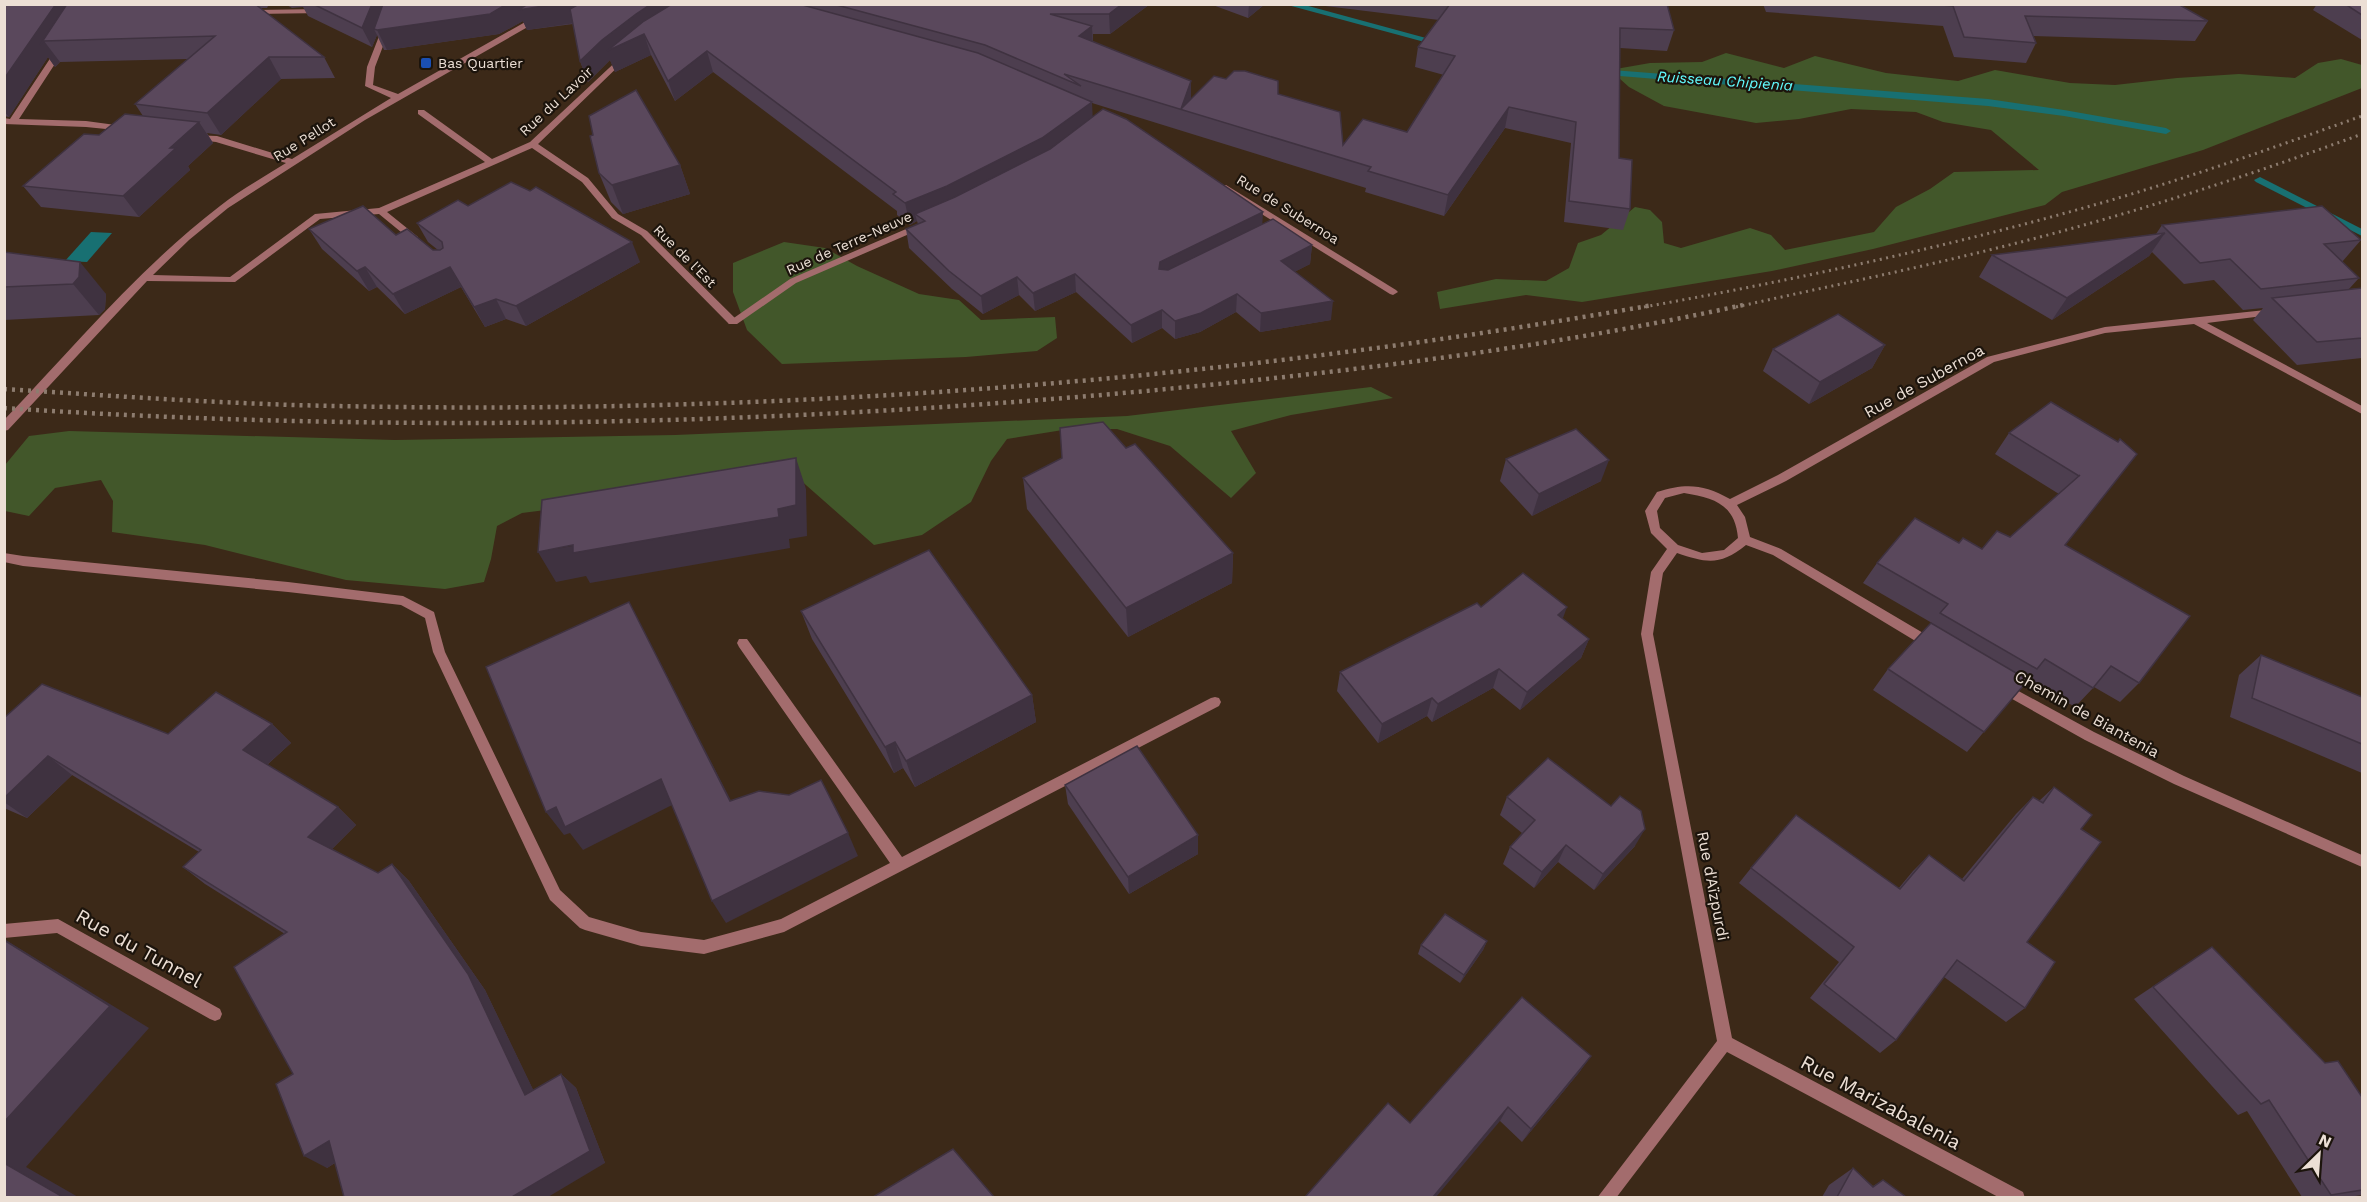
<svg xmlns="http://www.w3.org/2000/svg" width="2367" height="1202" font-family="'Work Sans',sans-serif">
<rect width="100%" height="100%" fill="#3c2918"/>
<!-- green -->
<g fill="#42572a">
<path d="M1726,53L1784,68L1815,56L1886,73L1958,81L1995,70L2070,83L2115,85L2177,78L2239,74L2295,78L2318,63L2341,59L2362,65V88L2203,150L2062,192L2045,205L1873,249L1772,271L1582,302L1526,295L1440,309L1437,292L1496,279L1546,281L1569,268L1578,243L1601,235L1635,207L1650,210L1662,222L1664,243L1681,248L1750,228L1771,235L1785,250L1874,232L1896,207L1930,189L1954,172L2039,170L1991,130L1943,122L1916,112L1851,109L1799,119L1756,123L1664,106L1629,87L1610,70L1650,63L1702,62Z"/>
<path d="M784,242L825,248L857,266L919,294L959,300L981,320L1055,317L1057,338L1037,351L966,357L782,364L747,330L733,292V263Z"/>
<path d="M1371,387L1393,398L1291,415L1231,431L1256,473L1231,498L1170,446L1117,429H1069L1007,439L991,461L971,502L922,535L874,545L798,478L522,513L497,526L491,559L484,582L445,589L346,580L205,545L112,532L113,501L101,480L55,488L29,516L5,511V465L29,436L69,431L395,440L675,435L1127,416Z"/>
</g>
<!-- water -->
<path fill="#187072" d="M91,232L112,233L87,262L65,261Z"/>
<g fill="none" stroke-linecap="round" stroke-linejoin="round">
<!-- stream -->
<g fill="#187072" fill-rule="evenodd">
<path d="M1284,4H1301L1448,44L1443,47Z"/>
<path d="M1599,69L1988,99L2064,110L2166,128L2171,131L2166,134L2064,116L1988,106L1595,74V70Z"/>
<path d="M2260,177L2362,229V236L2256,182L2254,180Z"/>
</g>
<!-- lane -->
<g fill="#a36c6d" fill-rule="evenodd">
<path d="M920,223L925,226L923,228L796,283L737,324H729L728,322L790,279Z"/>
<path d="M4,553L23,556L288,582L403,596L434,612L445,652L560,890L589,917L641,932L704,940L781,919L890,863L739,647L737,643L739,639H747L902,857L1211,698L1215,697L1219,698L1221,702L1219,706L784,932L704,954L641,946L585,930L580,928L550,900L433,652L425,618L401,605L288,592L23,566L4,562Z"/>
</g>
<!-- street -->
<g fill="#a36c6d" fill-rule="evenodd">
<path d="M557,4H568L365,120L228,208L189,240L153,275L230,277L315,214L379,208L485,162L418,114V110H424L492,159L530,142L624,54L628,56L627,58L538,144L588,178L618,214L647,231L737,320V324H729L641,235L612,218L582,182L532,148L387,212L418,237V241H412L379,214L320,219L235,282L147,281L8,430L4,431V420C74,347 140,267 220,206C240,190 264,177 286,163L216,142L191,139V135L217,136L292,159L391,98L365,86L367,67L383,26L390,28L375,67L373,85L398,94Z"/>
<path d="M321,9H324V13L251,14L247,12L251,10Z"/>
<path d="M57,48L64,50L19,119L86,121L123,126L126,127V131L86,127L4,124V118L10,119Z"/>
<path d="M1226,185L1396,290L1398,292L1393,295L1390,294L1223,190V186Z"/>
<path d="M2275,309L2279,310V314L2207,323L2362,406V414L2194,324L2105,333L1994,362L1786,481L1737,505L1745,517L1750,537L1781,549L1935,640L1937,644L1935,648H1927L1773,555L1746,545C1720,566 1707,563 1677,553L1663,573L1653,634L1732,1038L2023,1192L2025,1198H2000L1727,1052L1616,1198H1597L1717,1041L1641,634L1651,572L1667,549L1651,533L1645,511L1657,492C1686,483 1703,484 1730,499L1778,475L1987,357L2105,327ZM1684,493C1714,498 1735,504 1738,538L1724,550L1702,553L1678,545L1660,528L1657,511L1665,498Z"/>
<path d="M2002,682L2094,732L2184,776L2362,855V867L2174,784L2085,740L1998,691L1996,687L1998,683Z"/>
<path d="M58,919L220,1009L222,1014L220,1019L215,1021L210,1019L57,933L4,938V924Z"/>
</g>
<!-- rail-far1 -->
<g stroke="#8d7c6f" stroke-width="3" stroke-dasharray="2 4.5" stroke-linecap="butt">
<path d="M1644,307C1800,279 1956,245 2108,201C2194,176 2278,146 2362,116"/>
<path d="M1736,307C1821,288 1905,271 1989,250C2116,219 2240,179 2362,134"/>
</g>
<!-- rail -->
<g stroke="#8d7c6f" stroke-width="4.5" stroke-dasharray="3 5" stroke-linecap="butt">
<path d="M4,389C115,396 225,404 336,406C776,415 1219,382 1653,305"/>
<path d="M4,408C384,433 756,426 1135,392C1339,373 1544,349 1743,305"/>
</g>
</g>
<!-- wall -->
<g fill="#4d3e4f">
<path d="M4,4H269L267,8H260L324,57L335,78L281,79L221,135L207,133L213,143L188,166L190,170L139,217L41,207L23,186L99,135L143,116L135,104L188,59L60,62L55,67L48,57L9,117L4,116Z"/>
<path d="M285,4H382L383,6V4H1150L1110,34H1093V42L1191,99L1278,94L1343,145L1407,132L1444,75L1415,67L1418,47L1439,20L1309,4H1667L1674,30L1667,51L1620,48L1619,158L1630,209L1623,230L1564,222L1571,143L1505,128L1444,216L1365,192L1366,188L1092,103V117L1262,225L1312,245L1310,264L1294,272L1331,320L1260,332L1236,312L1200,332L1175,339L1162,328L1132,343L1076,292L1035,311L1019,295L983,314L952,289L909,248L906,229L918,224L917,221L910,225L897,215V211L713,72L675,101L651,55L615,72L610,60L588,82L580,61L573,24L527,30L523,21L499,34L387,50H384L377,35L372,47L308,16L303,7L292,8Z"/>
<path d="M1210,4H1265L1248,18Z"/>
<path d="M1763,4H2178L2208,21L2195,41L2033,36L2036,43L2026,63L1954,57L1943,26L1766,12Z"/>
<path d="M2317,4H2362V40L2313,10Z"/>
<path d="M593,135L680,165L690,194L623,214L611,202L599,173Z"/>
<path d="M468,206L640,262L526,326L506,319L485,327L461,287L405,314L377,287L369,291L322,249L309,229L396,235L433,250H438L428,242L417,223Z"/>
<path d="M2162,225L2361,240L2342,262L2359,278L2349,289L2362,288V358L2297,365L2253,320L2263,308L2243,310L2214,280L2184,284L2152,252L2149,256L2052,320L1979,277L1992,255L2156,234Z"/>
<path d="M4,252L106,294L105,309L99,315L4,320Z"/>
<path d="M1885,345L1872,368L1809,404L1763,371L1773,349Z"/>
<path d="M2009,433L2118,442L2065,545L2139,683L2120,702L2094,687L2075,707L2028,679L1967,752L1873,690L1888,669L1932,623L1863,583L1877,563L1982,549L2010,537L2059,494L1995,454Z"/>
<path d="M1126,448L1233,553L1232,583L1128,637L1027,509L1023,478Z"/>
<path d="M1506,459L1601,481L1532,516L1500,481Z"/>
<path d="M1481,607L1563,619L1589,639L1581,658L1520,710L1493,688L1432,722L1427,716L1378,743L1337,691L1340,672Z"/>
<path d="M801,611L1032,695L1036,722L915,787L903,768L894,773L812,639Z"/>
<path d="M2261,655L2362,697V773L2230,717L2239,675Z"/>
<path d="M4,718L168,734L272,724L291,743L267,765L338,807L356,825L332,849L378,873L392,864L409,881L485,990L533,1090L561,1074L576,1088L605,1163H335L327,1168L293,1074L285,934L205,884L183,867L199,852L72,775L27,818L4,808Z"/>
<path d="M1065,785L1198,854L1129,894L1068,804Z"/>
<path d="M2054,787L2081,829L2027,942L2025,1008L2006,1022L1944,977L1896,1040L1880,1053L1810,998L1839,962L1739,883L1751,868L1898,889L1913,871L1929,855L1962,879L2016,814L2033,797L2039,801Z"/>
<path d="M1507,797L1635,846L1594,890L1558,862L1534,888L1503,864L1510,847L1522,833L1500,815Z"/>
<path d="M1487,941L1483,950L1460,983L1418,954L1421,945Z"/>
<path d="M2212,947L2325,1063L2362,1097V1195L2349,1197H2302L2247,1111L2238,1115L2134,999Z"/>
<path d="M1581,1070L1522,1142L1500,1121L1410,1123Z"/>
<path d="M1853,1168L1873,1186L1883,1180L1906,1197H1822L1829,1185Z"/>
</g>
<!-- shaded-wall -->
<g fill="#3f3240">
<path d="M4,4H79L44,41L60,62L55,67L48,57L9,117L4,111Z"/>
<path d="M372,4H382L386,12L507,4H590L596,20L527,30L523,21L499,34L387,50L377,30L374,29L377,35L372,47L362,28Z"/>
<path d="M651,4H692L644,34L651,55L615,72L610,60L588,82L580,61L602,40L636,14Z"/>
<path d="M1122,4H1150L1110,34L1109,14Z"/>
<path d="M1249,4H1265L1248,18Z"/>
<path d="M1092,26L1093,47L1079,36Z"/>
<path d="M707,51L713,72L675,101L668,81Z"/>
<path d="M269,57L281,79L221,135L207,113Z"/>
<path d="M1191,81V102L1181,110Z"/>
<path d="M1092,102L1093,123L1044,159L915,214L917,221L910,225L905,203Z"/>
<path d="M1509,107L1505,128L1444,216L1448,195Z"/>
<path d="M199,122L213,143L188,166L190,170L139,217L123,196L170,148Z"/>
<path d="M680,165L690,194L623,214L612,185Z"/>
<path d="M1263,212L1262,230L1159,288L1160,262Z"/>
<path d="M2165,233L2149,256L2052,320L2067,298Z"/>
<path d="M632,242L640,262L526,326L516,306Z"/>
<path d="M1312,245L1310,264L1279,280L1281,261Z"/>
<path d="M80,262L106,294L105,309L99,315L73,284Z"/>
<path d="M365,267L377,287L369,291L357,271Z"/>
<path d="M450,267L461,287L405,314L393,294Z"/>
<path d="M1075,274L1076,292L1035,311L1033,293Z"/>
<path d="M1017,277L1019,295L983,314L981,296Z"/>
<path d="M1237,294L1236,312L1200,332L1175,339V321Z"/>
<path d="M496,299L506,319L485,327L474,307Z"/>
<path d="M1333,301L1331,320L1260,332L1261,313Z"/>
<path d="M1162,310V328L1132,343L1131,325Z"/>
<path d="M1885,345L1872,368L1809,404L1820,382Z"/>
<path d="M796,458L806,489L807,536L789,539L790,548L590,583L586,576L556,582L538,552L778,509Z"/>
<path d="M1609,460L1601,481L1532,516L1539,494Z"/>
<path d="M1233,553L1232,583L1128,637L1126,608Z"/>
<path d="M629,602L643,629L743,824L730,801Z"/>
<path d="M1567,607L1560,626L1558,615Z"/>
<path d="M1589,639L1581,658L1520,710L1527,692Z"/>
<path d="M1499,669L1493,688L1432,722L1438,704Z"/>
<path d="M1032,695L1036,722L915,787L906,761Z"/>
<path d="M1432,698L1427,716L1378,743L1382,724Z"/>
<path d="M272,724L291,743L262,769L243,750Z"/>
<path d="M895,742L903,768L894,773L885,747Z"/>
<path d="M48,756L72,775L27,818L4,802V798Z"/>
<path d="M661,779L676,803L583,850L570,833L564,835L546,812L556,807Z"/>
<path d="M338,807L356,825L327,854L308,837Z"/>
<path d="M1645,829L1635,846L1594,890L1603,874Z"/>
<path d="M848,833L858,856L726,923L712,901Z"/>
<path d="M1198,835V854L1129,894L1128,877Z"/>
<path d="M1566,845L1558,862L1534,888L1542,872Z"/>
<path d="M392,864L409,881L485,990L542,1108L525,1095Z"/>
<path d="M4,939L149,1028L26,1167L78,1197H63L4,1163Z"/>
<path d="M1487,941L1483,950L1460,983L1464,975Z"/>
<path d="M1591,1056L1581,1070L1522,1142L1531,1129Z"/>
<path d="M561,1074L576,1088L605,1163L548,1197H512Z"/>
<path d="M1508,1107L1500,1121L1436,1197H1433Z"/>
<path d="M329,1141L350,1153L327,1168L304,1156Z"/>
</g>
<!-- building -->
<g fill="#5a485c" stroke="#3f3240" stroke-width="1.5">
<path d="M4,4H56L4,79Z"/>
<path d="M67,4H255L324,57H269L207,113L135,104L215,36L44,41L40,45Z"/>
<path d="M313,4H372L362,28Z"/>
<path d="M383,4H507L490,14L377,30L374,29Z"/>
<path d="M528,4H556L518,10Z"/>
<path d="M579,4H651L636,14L602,40L580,61L570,9Z"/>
<path d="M672,4H799L978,53L1092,102L1042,138L947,186L905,203L893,194L896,192L707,51L668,81L644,34L607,51L644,21Z"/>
<path d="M833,4H1122L1109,14H1050L1092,26L1079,36L1191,81L1181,109L1214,76L1226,79L1234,71H1245L1278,81V94L1340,112L1343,145L1363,119L1407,132L1455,56L1418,47L1450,4H1667L1674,30L1620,28L1619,158L1632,160L1630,209L1569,201L1576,122L1509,107L1448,195L1368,171L1371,167L1064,74L1081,86L985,45Z"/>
<path d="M1930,4H2178L2208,21L2025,16L2036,43L1964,37L1953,6Z"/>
<path d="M2345,4H2362V15Z"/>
<path d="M636,90L680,165L612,185L599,173L590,136L593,135L589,116Z"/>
<path d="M1103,109L1126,119L1263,212L1160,262L1159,269L1168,270L1273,219L1312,245L1281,261L1333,301L1261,313L1237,294L1201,313L1175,321L1162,310L1131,325L1075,274L1033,293L1017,277L981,296L949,271L906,229L925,221L915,214L955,197L1050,149Z"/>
<path d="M125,114L199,122L170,148H176L123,196L23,186L84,134L99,135Z"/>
<path d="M511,182L530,191L536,187L632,242L516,306L496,299L474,307L450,267L393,294L365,267L357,271L309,229L363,206L396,235L407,229L433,250H440L443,248L442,242L417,223L458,200L468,206Z"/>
<path d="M2322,206L2361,240L2324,244L2359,278L2261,289L2230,259L2200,263L2162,225Z"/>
<path d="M2165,233L2067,298L1992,255Z"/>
<path d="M4,252L80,262L79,277L73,284L4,287Z"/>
<path d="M2362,288V338L2317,342L2272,298Z"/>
<path d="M1838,314L1885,345L1820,382L1773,349Z"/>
<path d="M2051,402L2118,442L2120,439L2137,454L2065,545L2190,616L2139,683L2111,666L2093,688L2045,659L2037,669L1940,613L1948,604L1877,563L1915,518L1959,543L1963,538L1982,549L1997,531L2010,537L2080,475L2079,476L2009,433Z"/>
<path d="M1103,422L1126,448L1135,444L1233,553L1126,608L1023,478L1062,458L1060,428Z"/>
<path d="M1576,429L1609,460L1539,494L1506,459Z"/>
<path d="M796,458V505L778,509L779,517L573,553V545L538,552L542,500Z"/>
<path d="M929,550L1032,695L906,761L895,742L885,747L801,611Z"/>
<path d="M1523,573L1567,607L1558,615L1589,639L1527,692L1499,669L1438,704L1432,698L1382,724L1340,672L1477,603L1481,607Z"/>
<path d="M629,602L730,801L759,791L789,795L821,780L848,833L712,901L661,779L565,827L556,807L546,812L486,667Z"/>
<path d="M1931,623L2028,680L1984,732L1888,669Z"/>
<path d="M2261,655L2362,697V744L2252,698Z"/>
<path d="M42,684L168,734L216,692L272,724L243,750L338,807L308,837L378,873L392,864L468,974L525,1095L561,1074L590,1151L512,1197H344L329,1141L304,1156L276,1084L293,1074L234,967L287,932L183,867L201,850L48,756L4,798V718Z"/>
<path d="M1137,746L1198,835L1128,877L1065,785Z"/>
<path d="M1548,758L1611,806L1620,796L1641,811L1645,829L1603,874L1566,845L1542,872L1510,847L1535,820L1507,797Z"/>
<path d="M2054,787L2092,815L2081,829L2101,842L2027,942L2055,962L2025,1008L1957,960L1896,1040L1824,984L1854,947L1751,868L1796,815L1900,889L1929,855L1964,881L2033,797L2043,803Z"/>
<path d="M1445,914L1487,941L1464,975L1421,945Z"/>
<path d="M4,940L110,1006L4,1122Z"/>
<path d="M2212,947L2325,1063L2338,1061L2362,1097V1190L2331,1195L2269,1100L2261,1104L2153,987Z"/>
<path d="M1522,997L1591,1056L1531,1129L1508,1107L1433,1197H1305L1388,1103L1410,1123Z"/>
<path d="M953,1149L994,1197H873Z"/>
<path d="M4,1163L63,1197H4Z"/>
<path d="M1853,1168L1873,1187L1883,1180L1906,1197H1837Z"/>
</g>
<!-- markers -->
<rect fill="#1a4fb4" stroke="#1c140c" stroke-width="2" x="420" y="57" width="12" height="12" rx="3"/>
<g text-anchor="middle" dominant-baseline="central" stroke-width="4.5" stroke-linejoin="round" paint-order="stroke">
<!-- far-poi labels -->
<g font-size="14" fill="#ecdfd5" stroke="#1c140c" text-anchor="start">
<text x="438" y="63">Bas Quartier</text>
</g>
<!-- far-street labels -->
<g font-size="14" fill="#ecdfd5" stroke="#1c140c">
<text transform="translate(556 101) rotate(-43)">Rue du Lavoir</text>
<text transform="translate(304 139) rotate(-32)">Rue Pellot</text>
<text transform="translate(1288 209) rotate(32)">Rue de Subernoa</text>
<text transform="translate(849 243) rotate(-24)">Rue de Terre-Neuve</text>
<text transform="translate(685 256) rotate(45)">Rue de l'Est</text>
</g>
<!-- far-water labels -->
<g font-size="15" font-style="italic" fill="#62fbfe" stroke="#1c140c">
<text transform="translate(1725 81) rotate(4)">Ruisseau Chipienia</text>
</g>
<!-- street labels -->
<g font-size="16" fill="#ecdfd5" stroke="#1c140c">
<text transform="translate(1924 381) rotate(-29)">Rue de Subernoa</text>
<text transform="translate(2087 714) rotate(29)">Chemin de Biantenia</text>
<text transform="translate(1713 886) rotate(79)">Rue d'Aïzpurdi</text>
</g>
<!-- near-street labels -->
<g font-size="20" fill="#ecdfd5" stroke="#1c140c">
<text transform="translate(139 948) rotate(29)">Rue du Tunnel</text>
<text transform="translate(1881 1102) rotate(28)">Rue Marizabalenia</text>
</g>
</g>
<!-- border -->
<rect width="2367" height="1202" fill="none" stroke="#ecdfd5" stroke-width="12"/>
<!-- north arrow -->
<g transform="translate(2319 1154) rotate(25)" stroke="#1c140c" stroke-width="4.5" paint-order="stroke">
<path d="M0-4.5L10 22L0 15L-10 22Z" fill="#ecdfd5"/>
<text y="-9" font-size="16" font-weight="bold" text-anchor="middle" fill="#ecdfd5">N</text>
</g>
</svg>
